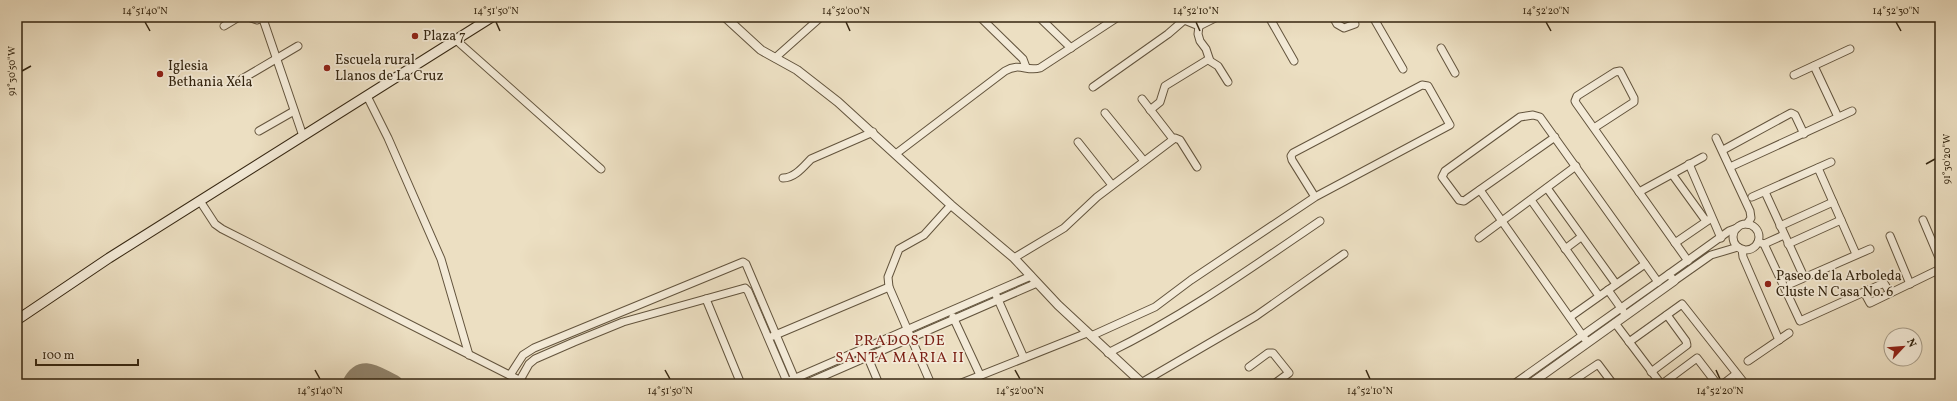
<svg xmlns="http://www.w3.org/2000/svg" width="1957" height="401" font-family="Vollkorn,serif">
<rect width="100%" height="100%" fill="#ecdfc2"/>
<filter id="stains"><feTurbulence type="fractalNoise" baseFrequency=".005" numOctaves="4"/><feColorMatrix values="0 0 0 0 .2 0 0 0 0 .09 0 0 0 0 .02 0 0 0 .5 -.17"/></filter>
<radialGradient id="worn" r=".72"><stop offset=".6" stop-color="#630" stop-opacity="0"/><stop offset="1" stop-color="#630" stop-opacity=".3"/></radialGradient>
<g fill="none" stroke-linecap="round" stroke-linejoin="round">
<!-- taxiway -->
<path stroke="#90826a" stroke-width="18" d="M351,384C362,362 377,376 394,384"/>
<defs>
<g id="minor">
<path d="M248,17L257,20L266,17"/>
<path d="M980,17L1023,59L1026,67"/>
<path d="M1039,17L1071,48"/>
<path d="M1177,17L1199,26L1217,17"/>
<path d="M1269,17L1294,61"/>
<path d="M1333,17L1337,24L1344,28L1355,24"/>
<path d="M1373,17L1403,69"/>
<path d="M263,19L303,136"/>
<path d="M224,26L239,17"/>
<path d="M1199,26L1198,34L1200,41L1206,49L1210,61L1218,66L1228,82"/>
<path d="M456,40L601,169"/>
<path d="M1441,48L1455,73"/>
<path d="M775,58L821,17"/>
<path d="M1814,66L1838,117"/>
<path d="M1794,75L1850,49"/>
<path d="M242,79L298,46"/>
<path d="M1093,87L1168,34L1183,21"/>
<path d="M367,96L388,138L441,259L469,355"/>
<path d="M1142,99L1173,139"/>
<path d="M1150,110L1160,102L1165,86L1209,59"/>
<path d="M1105,113L1144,161"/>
<path d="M1594,128L1634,102V98L1620,71L1615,72L1577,96L1575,101L1576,103L1688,261"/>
<path d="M259,131L294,111"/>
<path d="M1555,137L1464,201L1459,200L1442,177L1445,171L1520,117L1533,115L1540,117L1658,282"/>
<path d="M1716,138L1750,211L1751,218L1747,224"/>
<path d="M1078,142L1112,185"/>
<path d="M1723,150L1791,113L1795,115L1804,134"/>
<path d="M897,153L1005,71C1020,62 1026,72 1040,68L1118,17"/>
<path d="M1689,164L1721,238"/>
<path d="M1730,167L1852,111"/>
<path d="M1818,168L1856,254"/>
<path d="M1672,174L1706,221"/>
<path d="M783,178C795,178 804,166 811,159L873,132"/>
<path d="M1547,188L1616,284"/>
<path d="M1480,190L1585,339"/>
<path d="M1639,192L1703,157"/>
<path d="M1765,192L1804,277"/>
<path d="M1752,197L1831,162"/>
<path d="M1531,200L1599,296"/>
<path d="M200,201L215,224L222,229L527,384"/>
<path d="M1923,220L1940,260"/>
<circle cx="1746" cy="237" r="13"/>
<path d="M1780,226L1833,202"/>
<path d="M1737,228L1729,231L1669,274L1674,281L1711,255L1738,247"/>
<path d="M1890,236L1910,284"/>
<path d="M1479,238L1576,166"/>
<path d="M1758,242L1764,244L1800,321L1884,283L1890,293"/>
<path d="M1675,243L1710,219"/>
<path d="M1764,244L1784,235"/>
<path d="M1788,244L1841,220"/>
<path d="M1565,249L1581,237"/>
<path d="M1742,249L1743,257L1779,340"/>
<path d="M1014,258L1064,228L1097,197L1175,138L1180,140L1197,167"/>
<path d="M1790,284L1870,249"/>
<path d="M1608,290L1623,311"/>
<path d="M1864,292L1870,303L1940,269"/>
<path d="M996,295L1024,358"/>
<path d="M706,299L741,384"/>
<path d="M953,317L980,375"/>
<path d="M1570,317L1645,264"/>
<path d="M1615,323L1661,384"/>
<path d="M773,336L889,287"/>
<path d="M1091,336L1155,307L1191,280L1315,197L1450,125L1428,86L1422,85L1293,153L1291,156L1292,160L1315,197"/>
<path d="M1629,342L1682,304L1745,384"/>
<path d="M866,353L879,384"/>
<path d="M1108,353C1184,316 1251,268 1320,221"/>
<path d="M1748,361L1789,333"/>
<path d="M1249,367L1268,353H1273L1289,373L1274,384"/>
<path d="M1651,372L1687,345L1686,341L1667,315"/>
<path d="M510,375L523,355L534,348L743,262L746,264L797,384"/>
<path d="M520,380L529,364L535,359L574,342L623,322L745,288L748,291L788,384"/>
<path d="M1141,383L1256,316L1344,254"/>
<path d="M782,384L1031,276"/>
<path d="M805,384L1037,283"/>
<path d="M931,384L889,287L888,277L899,249L924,235L951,205"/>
<path d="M959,384L1087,333"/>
<path d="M1514,384L1669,274"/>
<path d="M1568,384L1598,364L1613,384"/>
<path d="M1662,384L1697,358L1717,384"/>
<path d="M1723,384L1736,374"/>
</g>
<g id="tertiary">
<path d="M725,17L761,50L797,70L838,102L951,205L1014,258L1058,305L1143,384"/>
<path d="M1530,384L1674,281"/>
</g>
<path id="secondary" d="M17,320L109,258L492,17"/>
</defs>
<!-- minor casing -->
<use href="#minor" stroke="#63543d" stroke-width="9"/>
<!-- tertiary casing -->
<use href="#tertiary" stroke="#63543d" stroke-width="10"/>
<!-- secondary casing -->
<use href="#secondary" stroke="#352611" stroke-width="11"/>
<!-- minor -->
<use href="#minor" stroke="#f3ead7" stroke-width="7"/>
<!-- tertiary -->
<use href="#tertiary" stroke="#f3ead7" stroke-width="8"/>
<!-- secondary -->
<use href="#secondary" stroke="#f3ead7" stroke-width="9"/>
</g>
<!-- ticks -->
<path fill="none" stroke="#352611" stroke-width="1.5" d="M145,22L150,31M496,22L500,31M846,22L850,31M1196,22L1200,31M1546,22L1551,31M1896,22L1901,31M22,71L31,66M1926,164L1935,159M315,370L320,379M665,370L670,379M1015,370L1020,379M1366,370L1370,379M1716,370L1720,379"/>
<!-- markers -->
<g fill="#8f2418" stroke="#f3ead7" stroke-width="1.5">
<circle cx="415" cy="36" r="4"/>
<circle cx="327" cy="68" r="4"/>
<circle cx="160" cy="74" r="4"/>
<circle cx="1768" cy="284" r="4"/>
</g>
<g text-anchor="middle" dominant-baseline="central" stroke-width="3.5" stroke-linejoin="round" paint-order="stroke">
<!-- poi labels -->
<g font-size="14" fill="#352611" stroke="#f3ead7" text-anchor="start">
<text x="423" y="36">Plaza 7</text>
<text x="335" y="60">Escuela rural<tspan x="335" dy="16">Llanos de La Cruz</tspan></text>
<text x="168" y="66">Iglesia<tspan x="168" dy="16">Bethania Xela</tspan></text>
<text x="1776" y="276">Paseo de la Arboleda<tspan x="1776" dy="16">Cluste N Casa No. 6</tspan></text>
</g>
<!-- neighbourhood labels -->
<g font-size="15" letter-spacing="1" fill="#7a1f14" stroke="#f3ead7">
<text x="900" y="341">PRADOS DE<tspan x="900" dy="17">SANTA MARIA II</tspan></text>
</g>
</g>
<!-- margin -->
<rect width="1957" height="401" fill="none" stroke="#ecdfc2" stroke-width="44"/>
<!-- north arrow -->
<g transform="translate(1903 347) rotate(64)"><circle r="19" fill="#f3ead7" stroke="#a79c88"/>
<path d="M0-3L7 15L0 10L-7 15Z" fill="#8f2418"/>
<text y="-6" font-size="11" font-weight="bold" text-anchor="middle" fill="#352611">N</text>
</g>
<!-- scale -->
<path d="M36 359v6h102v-6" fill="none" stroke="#352611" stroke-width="2"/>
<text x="42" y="359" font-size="12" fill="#352611" stroke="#f3ead7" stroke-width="3" paint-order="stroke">100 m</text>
<rect x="22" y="22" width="1913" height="357" fill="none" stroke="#352611" stroke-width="1.5"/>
<g font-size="10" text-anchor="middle" fill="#352611">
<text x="145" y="14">14°51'40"N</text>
<text x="496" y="14">14°51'50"N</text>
<text x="846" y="14">14°52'00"N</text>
<text x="1196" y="14">14°52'10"N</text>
<text x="1546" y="14">14°52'20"N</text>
<text x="1896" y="14">14°52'30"N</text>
<text transform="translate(11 71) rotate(-90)" y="4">91°30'50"W</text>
<text transform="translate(1946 159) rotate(-90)" y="4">91°30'20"W</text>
<text x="320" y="394">14°51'40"N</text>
<text x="670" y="394">14°51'50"N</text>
<text x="1020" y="394">14°52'00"N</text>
<text x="1370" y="394">14°52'10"N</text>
<text x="1720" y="394">14°52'20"N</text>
</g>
<rect width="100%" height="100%" filter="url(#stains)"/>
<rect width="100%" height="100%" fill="url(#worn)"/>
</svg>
